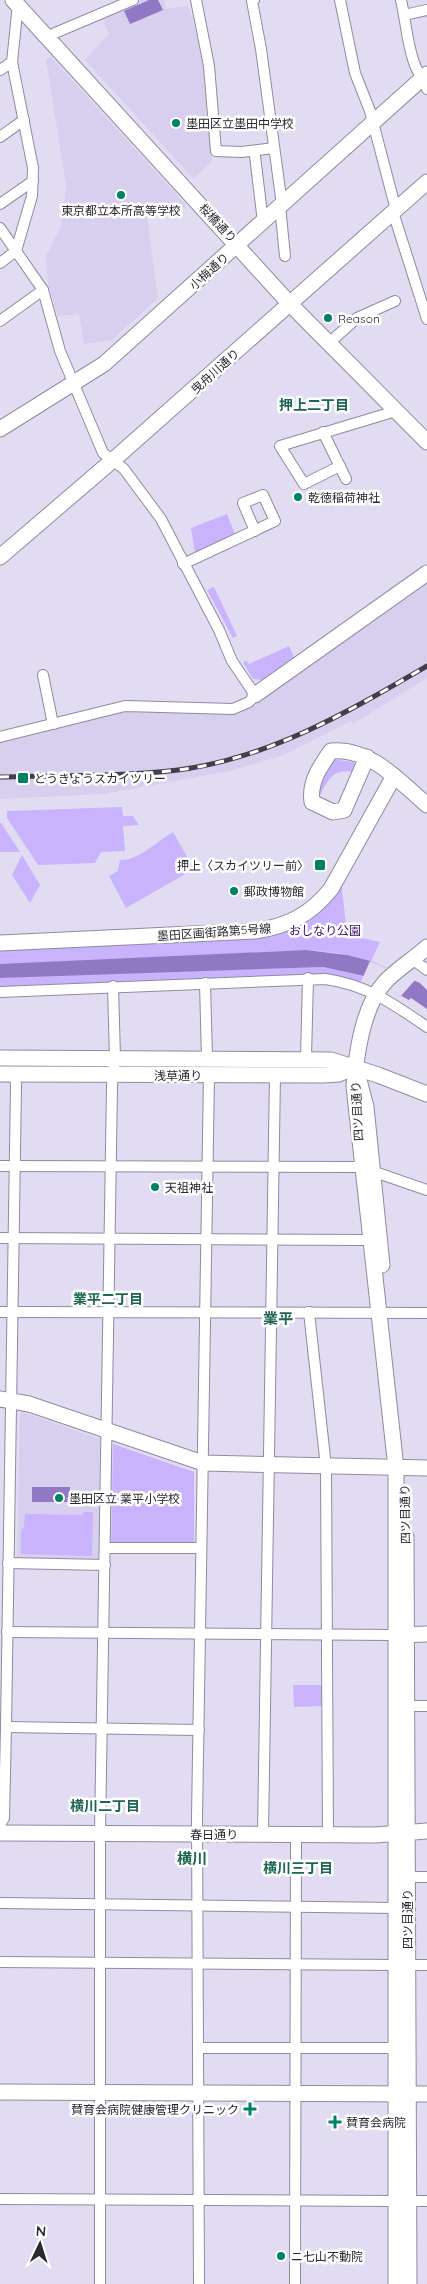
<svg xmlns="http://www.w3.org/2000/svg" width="427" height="2284" font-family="Quicksand,'Noto Sans JP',sans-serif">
<rect width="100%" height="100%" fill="#e2dcf3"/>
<!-- built -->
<g fill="#d7cfed">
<path d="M142,0H164L166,9L188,6L195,29L207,84L212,162L193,178L85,60L109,34L102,17Z"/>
<path d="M51,57L186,205L185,208L147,217L158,298L112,340L84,344L79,314L58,316L48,284L46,256L61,226L66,185L46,59Z"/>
<path d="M427,579V678L353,724L351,721L284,755L230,771L104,794L0,799V741L126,710L237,714L343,641Z"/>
<path d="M22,1412L100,1439L99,1559L17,1558L20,1415Z"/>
</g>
<!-- green -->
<g fill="#c9b3fc">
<path d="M227,514L235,534L195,553L191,528Z"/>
<path d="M214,587L237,636L233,638L207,590Z"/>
<path d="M289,646L294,657L262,680L253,679L243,662L247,661L249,664Z"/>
<path d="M333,759L358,763L354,772C333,768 327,780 319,798L320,782Z"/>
<path d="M122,807L123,816H133L139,825L123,826L125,851L101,852L95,863L38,865L7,818V811Z"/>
<path d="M0,823H1L20,852H0Z"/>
<path d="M173,832L194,869L126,908L109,876L118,871L120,860C140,860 156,842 173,832Z"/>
<path d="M22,855L40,885L30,903L12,875Z"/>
<path d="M341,879L347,935L380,942L371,961L338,953L306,950L121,959L122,973L323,967L363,976L360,984L351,981L0,988V978L103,973L0,964V949L261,936Z"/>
<path d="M113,1444L194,1472V1545H111Z"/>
<path d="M83,1512H93L92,1556L21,1554V1530L24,1527L25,1514L83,1515Z"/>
<path d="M293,1685H323V1706L294,1707Z"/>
</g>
<!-- water -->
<g fill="#9078c4">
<path d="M149,0H158L163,10L130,24L124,11Z"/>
<path d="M306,950L347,955L371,961L420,983L427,990V1009L411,998L409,1000L364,976L323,967L0,978V964Z"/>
<path d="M32,1487H70L69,1502H32Z"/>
</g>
<!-- pier -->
<path fill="#e2dcf3" d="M370,961L415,980L401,996L363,977Z"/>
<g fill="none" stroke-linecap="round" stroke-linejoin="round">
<defs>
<g id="street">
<path d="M196,0L209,66L216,151L241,152L274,148"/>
<path d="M254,0L252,1L261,49L282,205"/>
<path d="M340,0L355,73L370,111L396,210"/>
<path d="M401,0C406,21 407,45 415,65C418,74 424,79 427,89"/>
<path d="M404,15L427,10"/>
<path d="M48,36L133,0"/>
<path d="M0,70L12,62"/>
<path d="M0,137L24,120"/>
<path d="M255,156L263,222"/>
<path d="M0,204L33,181"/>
<path d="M280,206L285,256"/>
<path d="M393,212L427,319"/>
<path d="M0,228L43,290L60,351L103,453L124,469L161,519L219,630L232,661L255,695L249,702L233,709L125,706L0,737"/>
<path d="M0,263L16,251L32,196L33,168L12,62L18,4"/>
<path d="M0,321L43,290"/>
<path d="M329,343L357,318L395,301"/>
<path d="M323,432L346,479"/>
<path d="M340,466L304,484L280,446L396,411"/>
<path d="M183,564L275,521L263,495L243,503L255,531"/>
<path d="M43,675L53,724"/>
<path d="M412,959L427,970"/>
<path d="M205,983L207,1058"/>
<path d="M0,992L325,979C365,984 394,1004 427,1027"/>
<path d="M306,1058L308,978"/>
<path d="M0,1166L361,1167"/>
<path d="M372,1171L427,1190"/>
<path d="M0,1238L369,1240"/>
<path d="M0,1312L427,1313"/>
<path d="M309,1312L326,1467L328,1835"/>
<path d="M106,1548H201"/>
<path d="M8,1563L105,1565"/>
<path d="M7,1632L395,1635"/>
<path d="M407,1706H427"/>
<path d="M6,1727L199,1730"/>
<path d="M0,1825L4,1818L6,1727L16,1086L15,1074"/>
<path d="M263,1834L275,1075"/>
<path d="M407,1877H427"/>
<path d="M0,1903L396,1908"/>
<path d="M0,1962L397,1965"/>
<path d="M407,1965H427"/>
<path d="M198,2048H397"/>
<path d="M0,2199L396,2201"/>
<path d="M408,2201H427"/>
<path d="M100,2284V1833L112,1086L115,1058L113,986"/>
<path d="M199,2284L197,1818L209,1075"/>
<path d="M295,2284L296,1834"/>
</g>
<g id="secondary">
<path d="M13,0L289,303L427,442"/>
<path d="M0,429L104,364L427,74"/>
<path d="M0,557L120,454L427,182"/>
<path d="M255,695L427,573"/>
<path d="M367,757L344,810L333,812L312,802C309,782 320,767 331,751C370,747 399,781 427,805"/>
<path d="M0,943L255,931C288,926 310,915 331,889L394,776"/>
<path d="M0,1058L331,1060L378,1075L427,1094"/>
<path d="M0,1074L323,1075L339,1074L355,1067"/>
<path d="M359,1080L366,1107L382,1265"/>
<path d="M0,1399L29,1404L203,1463L427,1468"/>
<path d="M406,1537L409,2284"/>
<path d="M397,1635L427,1634"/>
<path d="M0,1833L375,1835L427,1831"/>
<path d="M0,2092L427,2094"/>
<path d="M396,2284V1468L354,1086C356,1054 363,1006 385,982C397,969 414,959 427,947"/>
</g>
</defs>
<!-- street casing -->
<use href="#street" stroke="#908a9f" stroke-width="12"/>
<!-- secondary casing -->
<use href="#secondary" stroke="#908a9f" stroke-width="17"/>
<!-- street -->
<use href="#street" stroke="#fff" stroke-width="10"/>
<!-- secondary -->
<use href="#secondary" stroke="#fff" stroke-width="15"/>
<defs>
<path id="rail" d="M0,777C59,775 119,777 178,770C270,758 348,712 427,666"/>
</defs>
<!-- rail casing -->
<use href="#rail" stroke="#423f4a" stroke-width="5"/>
<!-- rail -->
<use href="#rail" stroke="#fff" stroke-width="3" stroke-dasharray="9" stroke-linecap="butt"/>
</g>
<!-- markers -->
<g fill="#008264" stroke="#fff" stroke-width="2">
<circle cx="176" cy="123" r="5"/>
<circle cx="121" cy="195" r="5"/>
<circle cx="328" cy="318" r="5"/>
<circle cx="298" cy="497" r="5"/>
<rect x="17" y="772" width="12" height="12" rx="2.5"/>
<rect x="314" y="859" width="12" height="12" rx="2.5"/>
<circle cx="234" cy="891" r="5"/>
<circle cx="155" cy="1187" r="5"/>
<circle cx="59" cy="1498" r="5"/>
<path d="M247.5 2101.5h5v5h5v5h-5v5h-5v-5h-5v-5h5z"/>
<path d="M332.5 2114.5h5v5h5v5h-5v5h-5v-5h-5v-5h5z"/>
<circle cx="281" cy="2256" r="5"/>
</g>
<g text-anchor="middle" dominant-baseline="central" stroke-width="5" stroke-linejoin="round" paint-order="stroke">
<!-- poi labels -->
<g font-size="12" fill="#2b2831" stroke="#fff" text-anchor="start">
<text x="186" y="123">墨田区立墨田中学校</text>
<text x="121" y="210" text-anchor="middle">東京都立本所高等学校</text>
<text x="338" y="318">Reason</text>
<text x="308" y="497">乾徳稲荷神社</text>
<text x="34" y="778">とうきょうスカイツリー</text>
<text x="309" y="865" text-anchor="end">押上〈スカイツリー前〉</text>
<text x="244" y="891">郵政博物館</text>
<text x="165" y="1187">天祖神社</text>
<text x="69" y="1498">墨田区立 業平小学校</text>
<text x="239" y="2109" text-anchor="end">賛育会病院健康管理クリニック</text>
<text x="346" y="2122">賛育会病院</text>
<text x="291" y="2256">ニ七山不動院</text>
</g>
<!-- street labels -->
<g font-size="12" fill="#2b2831" stroke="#fff">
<text transform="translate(218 223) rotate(47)">桜橋通り</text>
<text transform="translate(209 271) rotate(-42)">小梅通り</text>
<text transform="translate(215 371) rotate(-42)">曳舟川通り</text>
<text transform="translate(214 932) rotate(-4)">墨田区画街路第5号線</text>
<text x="178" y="1075">浅草通り</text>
<text transform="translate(357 1111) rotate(-93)">四ツ目通り</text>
<text transform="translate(405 1514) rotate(-91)">四ツ目通り</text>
<text x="214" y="1834">春日通り</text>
<text transform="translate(407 1919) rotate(-90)">四ツ目通り</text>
</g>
<!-- park labels -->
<g font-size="12" fill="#390e6b" stroke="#fff">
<text x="325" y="930">おしなり公園</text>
</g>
<!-- neighbourhood labels -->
<g font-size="14" font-weight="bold" fill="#1c6651" stroke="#fff">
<text x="314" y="405">押上二丁目</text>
<text x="108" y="1299">業平二丁目</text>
<text x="105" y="1806">横川二丁目</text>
<text x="298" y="1868">横川三丁目</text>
</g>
<!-- quarter labels -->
<g font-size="15" font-weight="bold" fill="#1c6651" stroke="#fff">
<text x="278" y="1318">業平</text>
<text x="192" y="1858">横川</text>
</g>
</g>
<!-- north arrow -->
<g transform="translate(40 2244) rotate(4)" stroke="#ffffff" stroke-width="4" paint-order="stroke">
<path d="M0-4L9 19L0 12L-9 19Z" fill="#2b2831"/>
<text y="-8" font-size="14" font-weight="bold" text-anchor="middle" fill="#2b2831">N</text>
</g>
</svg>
